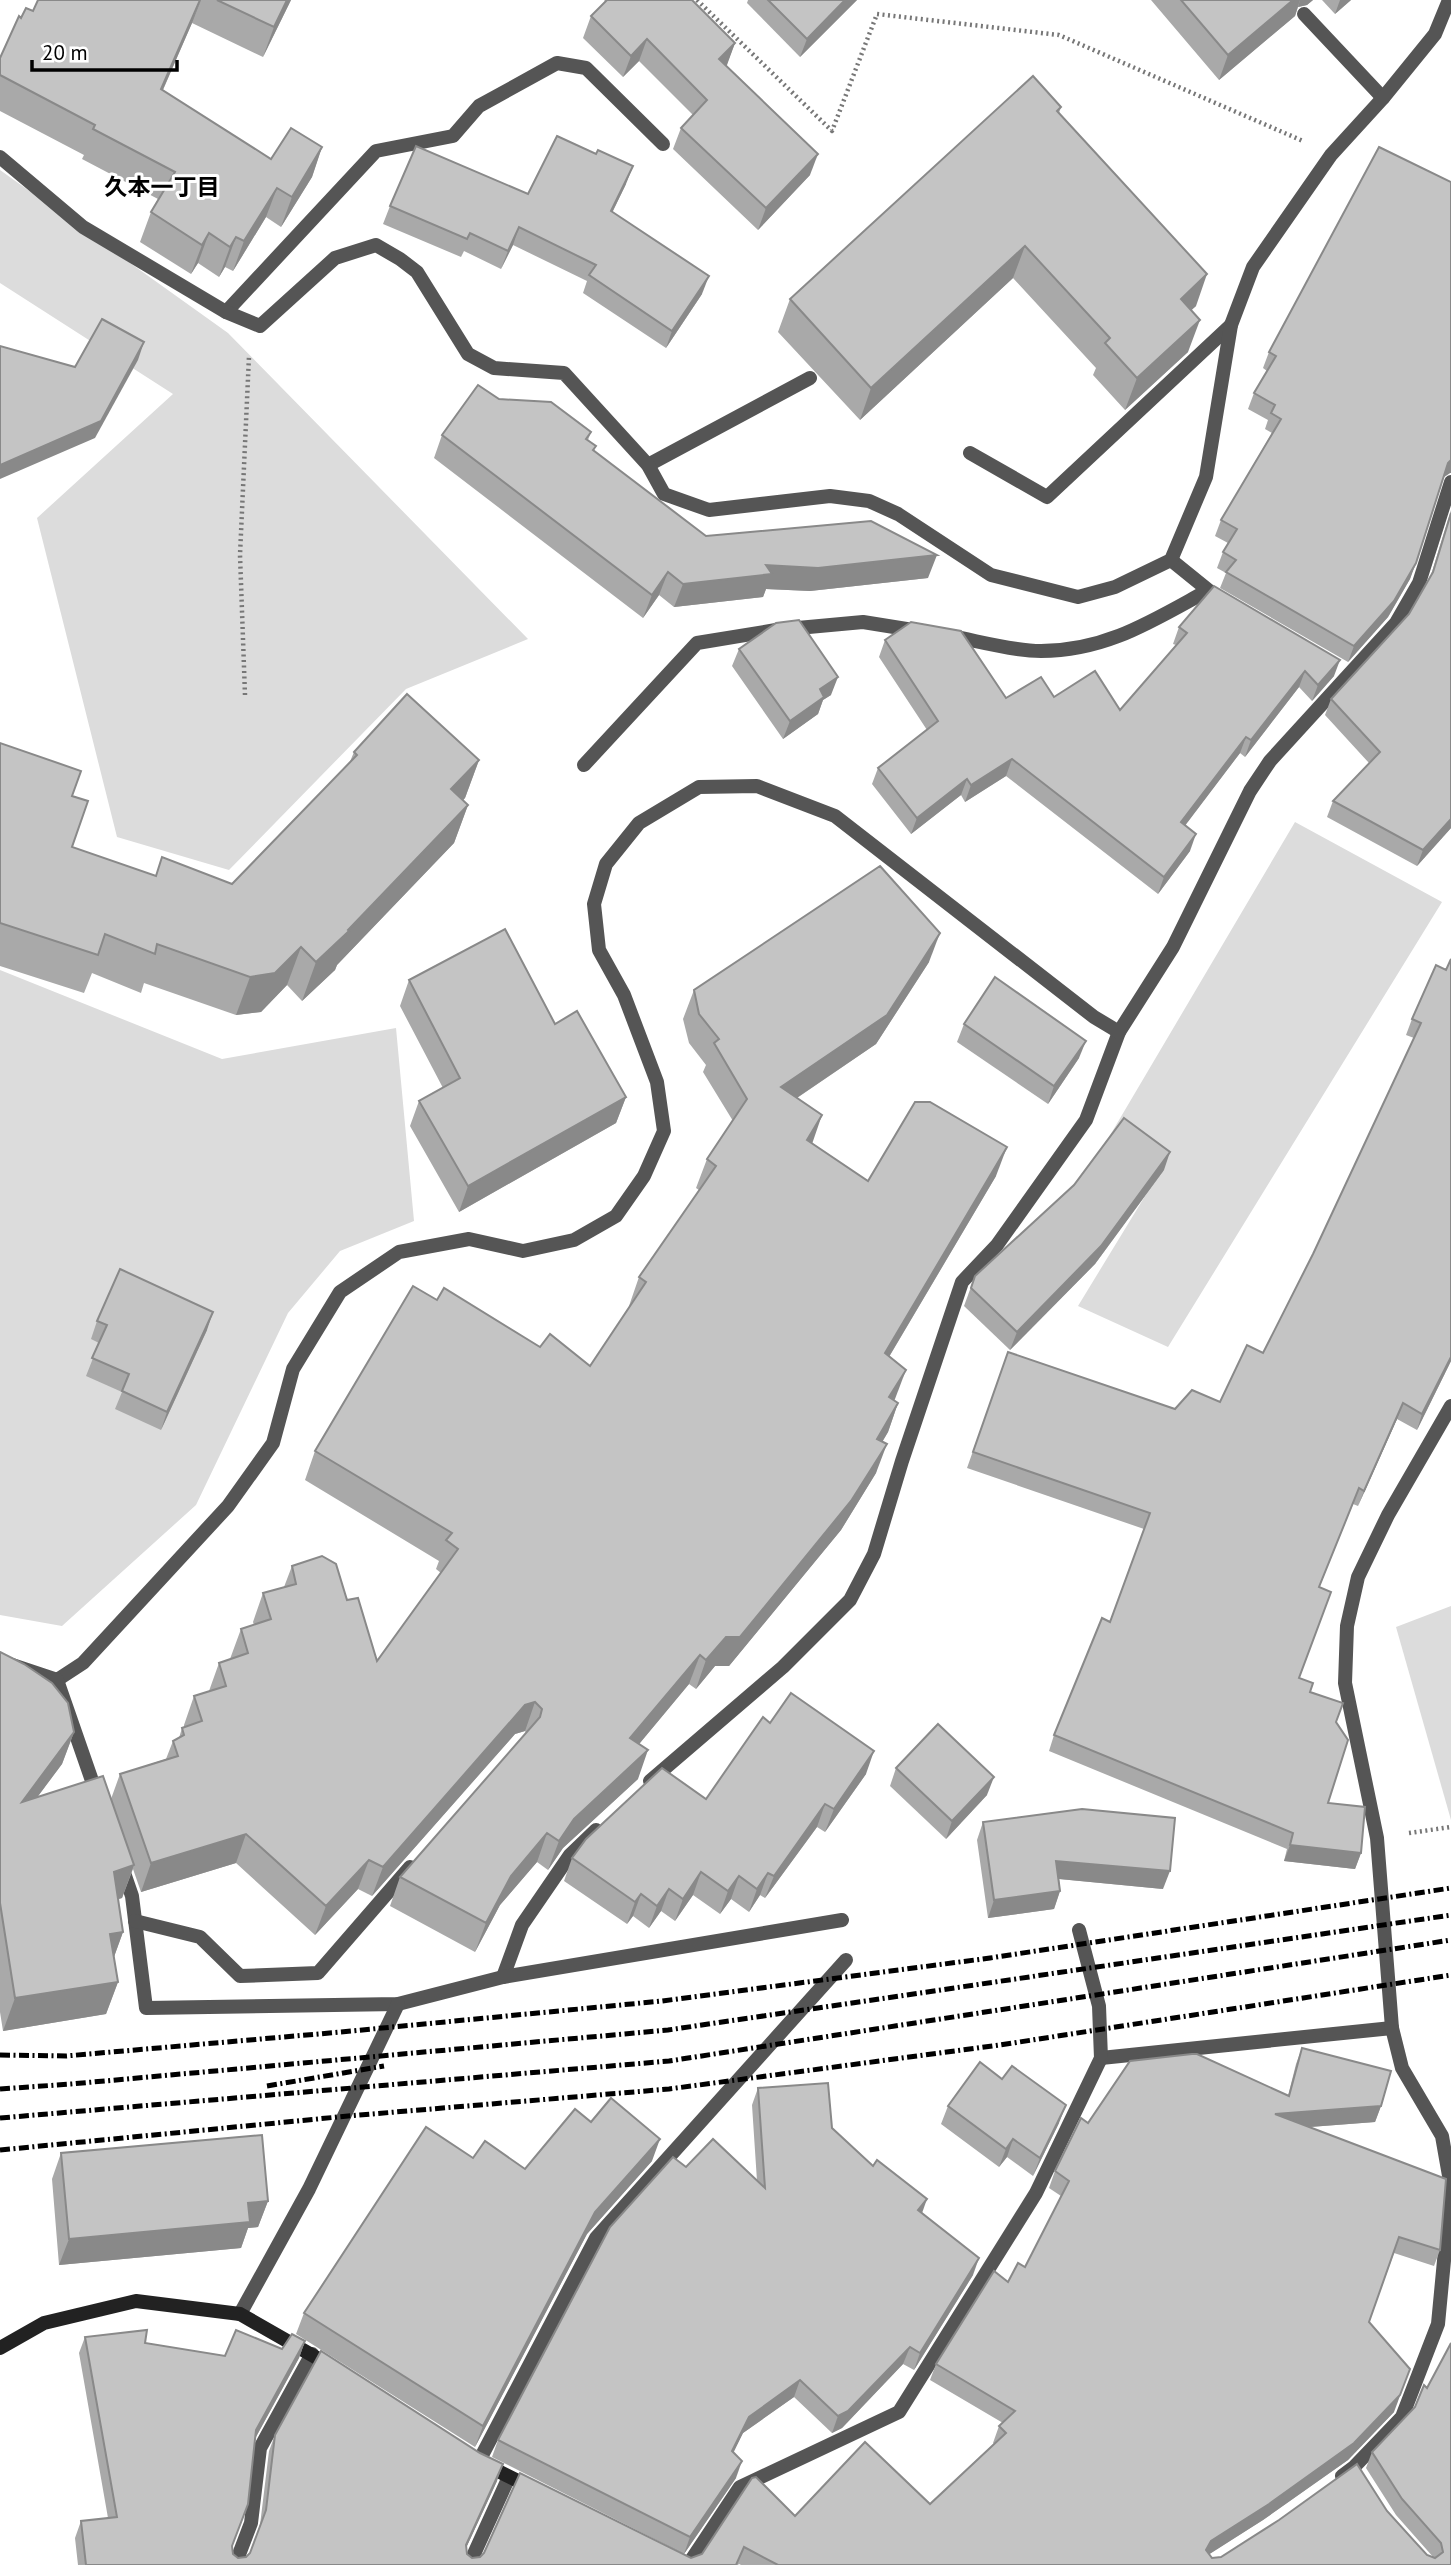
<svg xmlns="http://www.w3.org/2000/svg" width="1451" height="2565" font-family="'PT Sans','Noto Sans JP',sans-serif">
<rect width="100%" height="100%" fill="#fff"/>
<!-- green -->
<g fill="#dcdcdc">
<path d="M0,170L228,333L528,639L406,689L229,870L117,837L37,518L173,394L0,283Z"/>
<path d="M1295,822L1442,902L1168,1347L1078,1306L1153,1183L1109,1137Z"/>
<path d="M0,970L222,1059L396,1028L414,1221L340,1251L288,1313L196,1505L62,1626L0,1615Z"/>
<path d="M1451,1606V1820L1396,1627Z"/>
</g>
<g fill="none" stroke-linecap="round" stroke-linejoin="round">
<!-- path -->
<g stroke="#777" stroke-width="4.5" stroke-dasharray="2 3.5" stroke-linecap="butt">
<path d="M697,0L832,131L877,14L1059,35L1303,141"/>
<path d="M245,695L240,555L249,356"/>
<path d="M1409,1833L1451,1827"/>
</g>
<!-- lane -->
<g stroke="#555" stroke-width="14">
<path d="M1304,14L1383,98"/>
<path d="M226,312L376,151L453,136L479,106L557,63L586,68L663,144"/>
<path d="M970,453L1047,497L1231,325"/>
<path d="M648,465L810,378"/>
<path d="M1171,560L1213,594"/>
<path d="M950,636C978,641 1013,651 1041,651C1106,651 1152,621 1207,591"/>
<path d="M584,765L697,643L776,630L863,622L919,631"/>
<path d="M650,1781L783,1667L850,1600L874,1554L902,1461L962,1282L997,1245L1086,1120L1119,1032"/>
<path d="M503,1977L522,1925L570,1855L596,1830"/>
<path d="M1101,2058L1392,2028"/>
<path d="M235,2565L251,2523L260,2448L312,2354"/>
<path d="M469,2565L509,2477"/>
<path d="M688,2565L740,2487L899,2412L1036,2193L1101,2058L1099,2006L1079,1930"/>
</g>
<!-- street -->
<g stroke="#555" stroke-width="14">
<path d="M0,157L83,227L226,312L260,326L335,258L376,245L400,259L417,272L468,354L494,368L564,373L648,465L664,494L709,510L830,496L869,501L898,514L991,575L1078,597L1115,587L1171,560L1206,477L1231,325L1253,267L1331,155L1383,98L1435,34L1449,0"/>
<path d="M0,1661L57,1680L83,1663L228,1506L273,1443L293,1369L340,1292L399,1252L469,1239L523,1251L574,1240L616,1216L644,1176L664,1131L657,1082L624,995L599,950L594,904L606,864L639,823L699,787L757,786L835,816L1094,1017L1119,1032L1173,947L1250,791L1270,761L1396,623L1419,583L1451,482"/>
<path d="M57,1680L98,1798"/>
<path d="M122,1867L132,1896L146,2008L398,2004L503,1977L842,1920"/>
<path d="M135,1921L200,1937L240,1976L318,1973L410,1867"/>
<path d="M240,2314L309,2189L398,2004"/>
<path d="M479,2461L596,2238L846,1960"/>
<path d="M1342,2476L1354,2467L1402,2417L1438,2324L1451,2187L1442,2136L1402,2068L1392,2028L1377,1838L1345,1683L1347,1626L1358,1577L1388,1515L1451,1406"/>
</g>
<!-- secondary -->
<g stroke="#222" stroke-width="14">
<path d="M0,2348L44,2323L136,2301L240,2314L331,2366"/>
<path d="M484,2464L532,2488"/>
</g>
<!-- rail -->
<g stroke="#000" stroke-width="5" stroke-dasharray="10 3.5 2 3.5" stroke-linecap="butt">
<path d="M0,2055L66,2056L341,2032L662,2001L990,1958L1451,1888"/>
<path d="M267,2086L384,2066"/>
<path d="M0,2089L71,2084L668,2030L1451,1915"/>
<path d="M0,2118L669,2061L1451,1940"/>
<path d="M0,2150L348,2116L669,2089L1000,2045L1451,1975"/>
</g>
</g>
<!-- wall -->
<g fill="#a9a9a9">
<path d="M38,0H291L263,57L192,23L163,90L271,159L322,147L312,177L281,227L266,217L233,271L225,267L219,277L198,263L191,274L140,242L151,212L158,199L82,159L84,155L0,111V58L21,18L33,11Z"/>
<path d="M604,0H692L735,43L726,66L810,175L758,230L673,149L681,128L693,115L639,61L623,77L583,38L591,16L606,2Z"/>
<path d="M748,0H857L800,57L747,3Z"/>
<path d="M1151,0H1313L1307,5L1298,7L1295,16L1219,80Z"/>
<path d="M1322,0H1351L1335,14Z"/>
<path d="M1061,107L1059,113L1196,306L1191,310L1188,352L1125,410L1093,375L1096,368L1013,278L860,420L778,332L790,299Z"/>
<path d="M1379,147L1450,473L1443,478L1410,579L1388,617L1348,662L1220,588L1226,573L1217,568L1223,552L1228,543L1215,536L1221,520L1272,433L1265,429L1268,420L1248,409L1254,393L1267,371L1263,368L1269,352Z"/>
<path d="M626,184L612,213L702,294L666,348L583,293L587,281L513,245L501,269L464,251L461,257L383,224L390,206Z"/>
<path d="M499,399L591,432L588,440L596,446L594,451L706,536L928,578L810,591L766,589L763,597L674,607L659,595L643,618L434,458L442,435Z"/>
<path d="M1451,510V828L1417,866L1327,817L1333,801L1369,763L1325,715L1331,699L1409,614L1431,575Z"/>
<path d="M1179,627L1334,676L1312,701L1299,687L1245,757L1240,753L1185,825L1190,851L1158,894L1006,776L965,802L961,795L911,834L872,784L878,768L927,730L879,657L885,640L1006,698L1054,697L1120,710L1176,645L1173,644Z"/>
<path d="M739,649L831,695L823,700L818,714L783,739L732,666Z"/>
<path d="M0,743L72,796V847L156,876L232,884L349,764L354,752L479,760L465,798L463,800L468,805L454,843L337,965L335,970L302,1001L287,985L261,1012L236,1015L144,983L141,993L92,973L84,993L0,966Z"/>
<path d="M929,962L876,1044L797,1098L812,1143L868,1181L996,1176L889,1357L894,1401L898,1403L888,1432L882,1442L876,1473L841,1530L729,1666H715L696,1689L689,1684L639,1744L638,1779L563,1848L548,1870L537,1862L500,1905L475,1952L390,1906L400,1877L526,1733L525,1731L515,1734L372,1896L358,1889L315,1935L236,1863L141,1892L133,1869L122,1898L118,1899L123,1932L114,1957L118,1982L106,2014L3,2031L0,2012V1652L74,1732L62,1764L37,1797L111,1799L120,1774L166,1759L173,1741L179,1738L182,1728H184V1725L194,1696L209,1691L219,1663L230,1659L241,1629L254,1625L253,1622L263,1593L284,1587L292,1566L347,1600L377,1661L441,1573L436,1569L439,1561L305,1480L315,1451L437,1300L540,1347L590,1366L630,1306H629L639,1277L699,1190L696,1188L707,1159L733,1121L703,1072L706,1065L689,1043L683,1019L694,990Z"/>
<path d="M1446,970L1451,1361L1417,1430L1397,1419L1358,1506L1353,1504L1319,1588L1299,1678L1336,1722L1328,1803L1361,1853L1355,1869L1284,1861L1287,1849L1049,1751L1054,1735L1110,1622L1144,1529L967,1468L1008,1352L1175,1409L1220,1402L1263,1353L1313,1254L1414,1038L1406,1035L1412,1019Z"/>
<path d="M409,980L555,1024L626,1097L616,1123L459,1212L410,1126L419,1101L443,1088L400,1006Z"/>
<path d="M964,1024L1079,1058L1048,1104L957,1042Z"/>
<path d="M1164,1170L1095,1264L1010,1350L964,1306L975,1276Z"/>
<path d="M97,1321L207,1330L161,1430L115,1409L122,1392L86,1376L99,1343L91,1339Z"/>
<path d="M770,1723L866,1774L825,1832L817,1827L765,1898L760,1895L749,1912L731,1899L720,1914L693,1895L675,1921L661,1911L649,1928L633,1916L627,1924L564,1881L572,1858L706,1799Z"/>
<path d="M896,1768L987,1795L946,1839L890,1786Z"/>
<path d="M983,1822L1163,1889L1059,1879L1060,1891L1054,1909L988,1918L977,1840Z"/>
<path d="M1302,2048L1381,2106L1375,2122L1310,2127L1440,2250L1434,2266L1394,2253L1369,2322L1394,2412L1348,2460L1263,2520L1209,2554L1212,2558L1221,2557L1387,2511L1427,2555L1434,2558L1396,2515L1366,2468L1372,2452L1415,2407L1451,2565H741L739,2564L738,2565H78L75,2538L81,2521L108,2518L79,2353L85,2337L145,2343L225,2356L282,2349L305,2341L299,2358L256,2437L232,2546L233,2554L238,2558L246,2557L250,2553L260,2525L269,2451L275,2435L497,2481L466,2548L467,2554L472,2558H691L795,2516L930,2504L994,2444L993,2443L999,2426L1003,2423L930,2380L936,2364L1008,2282L1025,2267L1061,2196L1049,2188L1055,2171L1088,2123L1288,2096L1296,2064Z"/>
<path d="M758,2088L832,2128L922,2213L973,2275L914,2370L903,2364L842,2428L832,2433L794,2397L743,2433L733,2452L736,2478L684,2554L492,2457L498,2440L686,2167L757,2181L752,2105Z"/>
<path d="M948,2106L1059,2123L1033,2176L1007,2157L999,2167L941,2124Z"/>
<path d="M591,2122L652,2161L587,2234L475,2447L296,2334L304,2313L473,2158L525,2169Z"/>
<path d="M61,2153L268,2201L258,2227L248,2228L241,2248L59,2265L52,2179Z"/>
</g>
<!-- shaded-wall -->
<g fill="#898989">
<path d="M201,0L192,23L150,119L161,89Z"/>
<path d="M287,0H291L263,57L274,27Z"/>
<path d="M845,0H857L800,57L807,39Z"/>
<path d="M1293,0H1300L1295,16L1219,80L1228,55Z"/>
<path d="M1300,0H1313L1307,5L1298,7Z"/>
<path d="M1340,0H1351L1335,14Z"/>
<path d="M647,39L639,61L623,77L631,56Z"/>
<path d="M735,43L727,65L711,80L719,59Z"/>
<path d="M322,147L312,177L281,227L292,197Z"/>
<path d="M818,154L810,175L758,230L766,208Z"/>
<path d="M633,166L626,184L604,229L611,211Z"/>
<path d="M277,188L266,217L233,271L244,241Z"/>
<path d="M519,227L513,245L501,269L508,251Z"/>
<path d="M209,233L198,263L191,274L202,245Z"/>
<path d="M236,237L225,267L219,277L230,247Z"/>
<path d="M1025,246L1013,278L860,420L871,388Z"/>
<path d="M1207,274L1196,306L1169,331L1181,299Z"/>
<path d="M709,276L702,294L666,348L672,331Z"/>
<path d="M1200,320L1188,352L1125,410L1137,378Z"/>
<path d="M144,342L138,360L95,438L0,479V465Z"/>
<path d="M1451,460V473H1450L1442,478L1448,463Z"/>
<path d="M937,555L928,578L810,591L766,589L763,597L674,607L683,584L766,565Z"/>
<path d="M1416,563L1410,579L1388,617L1348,662L1354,646Z"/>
<path d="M668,572L659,595L643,618L652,595Z"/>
<path d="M1340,660L1334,676L1312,701L1318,685Z"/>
<path d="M1305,671L1299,687L1245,757L1251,740Z"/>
<path d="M838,677L831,695L823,700L818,714L783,739L790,721L820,689Z"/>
<path d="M1246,737L1240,753L1175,839L1181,822Z"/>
<path d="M1012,759L1006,776L965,802L971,785Z"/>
<path d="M479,760L465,798L437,828L451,789Z"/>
<path d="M967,779L961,795L911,834L917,818Z"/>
<path d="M468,805L454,843L337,965L335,970L302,1001L316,962Z"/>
<path d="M1451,819V828L1417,866L1423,850Z"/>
<path d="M1196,834L1190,851L1158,894L1164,877Z"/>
<path d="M940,933L929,962L876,1044L770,1116L781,1087Z"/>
<path d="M301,947L287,985L261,1012L236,1015L250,977Z"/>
<path d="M1086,1041L1079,1058L1048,1104L1054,1086Z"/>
<path d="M626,1097L616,1123L459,1212L468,1186Z"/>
<path d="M822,1115L812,1144L807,1140Z"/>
<path d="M1007,1147L996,1176L874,1382L885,1353Z"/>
<path d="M1170,1152L1164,1170L1095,1264L1010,1350L1017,1332Z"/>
<path d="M213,1312L207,1330L161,1430L167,1412Z"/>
<path d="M1451,1357V1361L1417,1430L1422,1414Z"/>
<path d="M906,1370L895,1399L879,1426L889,1397Z"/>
<path d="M898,1403L888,1432L867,1468L877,1439Z"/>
<path d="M1403,1403L1397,1419L1358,1506L1364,1491Z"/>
<path d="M887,1444L876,1473L841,1530L729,1666H715L696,1689L706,1660Z"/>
<path d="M700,1655L689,1684L620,1767L630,1738Z"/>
<path d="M535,1702L525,1731L515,1734L372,1896L383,1867L525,1705Z"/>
<path d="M74,1732L62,1764L10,1834L22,1802Z"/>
<path d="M648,1750L638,1779L563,1848L548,1870L559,1841L574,1819Z"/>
<path d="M874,1751L866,1774L825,1832L834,1809Z"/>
<path d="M994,1777L987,1795L946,1839L952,1821Z"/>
<path d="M825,1804L817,1827L765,1898L774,1876Z"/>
<path d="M547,1833L537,1862L500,1905L475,1952L486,1923L511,1876Z"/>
<path d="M246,1834L236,1863L141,1892L151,1863Z"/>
<path d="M1290,1845L1361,1853L1355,1869L1284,1861Z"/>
<path d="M369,1860L358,1889L315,1935L326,1906Z"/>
<path d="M1056,1861L1170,1871L1163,1889L1049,1878Z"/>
<path d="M134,1865L122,1898L102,1904L114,1872Z"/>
<path d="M701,1872L693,1895L675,1921L683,1899Z"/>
<path d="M768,1873L760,1895L749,1912L757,1889Z"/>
<path d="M739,1876L731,1899L720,1914L728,1891Z"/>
<path d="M669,1889L661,1911L649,1928L657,1906Z"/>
<path d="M1060,1891L1054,1909L988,1918L994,1900Z"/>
<path d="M641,1894L633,1916L627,1924L635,1902Z"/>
<path d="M123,1932L111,1965L110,1934Z"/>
<path d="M118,1982L106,2014L3,2031L15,1998Z"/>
<path d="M1066,2105L1059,2123L1033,2176L1040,2158Z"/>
<path d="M1381,2106L1375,2122L1269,2130L1275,2114Z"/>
<path d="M660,2139L652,2161L587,2234L475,2447L483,2426L595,2212Z"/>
<path d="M1013,2139L1007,2157L999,2167L1006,2149Z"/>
<path d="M927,2199L921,2216L918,2210Z"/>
<path d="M268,2201L258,2227L248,2228L241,2248L59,2265L69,2239L248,2203Z"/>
<path d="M979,2258L973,2275L914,2370L920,2353Z"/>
<path d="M305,2341L299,2358L251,2446L256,2430Z"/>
<path d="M910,2347L903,2364L842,2428L832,2433L838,2416Z"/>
<path d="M1410,2369L1394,2412L1348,2460L1263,2520L1205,2557L1206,2550L1211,2541Z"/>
<path d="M800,2380L794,2397L743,2433L726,2468L732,2451L749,2417Z"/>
<path d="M742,2461L736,2478L684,2554L690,2537Z"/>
<path d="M503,2464L497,2481L460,2561L466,2545Z"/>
</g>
<!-- building -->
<g fill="#c4c4c4" stroke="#898989" stroke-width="2">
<path d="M38,0H200L161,89L271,159L291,128L322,147L292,197L277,188L244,241L236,237L230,247L209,233L202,245L151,212L175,172L93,129L95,125L0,75V58L19,16L21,18L26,8L33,11Z"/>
<path d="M217,0H287L274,27Z"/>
<path d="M607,0H692L735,43L719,59L818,154L766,208L681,128L707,100L647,39L631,56L591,16Z"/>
<path d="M768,0H845L807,39Z"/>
<path d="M1181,0H1293L1228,55Z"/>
<path d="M1033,76L1061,107L1057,111L1207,274L1181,299L1200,320L1137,378L1105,343L1110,338L1025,246L871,388L790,299Z"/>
<path d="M557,136L596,154L598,150L633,166L611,211L709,276L672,331L589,275L596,265L519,227L508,251L470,233L467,239L390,206L416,146L528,194Z"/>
<path d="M1379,147L1451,182V460L1448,463L1416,563L1394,601L1354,646L1226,572L1236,560L1223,552L1237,529L1221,520L1281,419L1271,413L1275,405L1254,393L1276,356L1269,352Z"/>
<path d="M102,319L144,342L101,421L0,465V346L75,367Z"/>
<path d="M478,385L499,399L551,402L591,432L586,439L596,446L593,450L706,536L871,521L937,555L818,568L766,565L772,574L683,584L668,572L652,595L442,435Z"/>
<path d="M1451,513V819L1423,850L1333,801L1380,752L1331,699L1409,614L1433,572Z"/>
<path d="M1214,586L1340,660L1318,685L1305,671L1251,740L1246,737L1181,822L1196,834L1164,877L1012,759L971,785L967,779L917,818L878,768L938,721L885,640L911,622L961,631L1006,698L1041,677L1054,697L1095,671L1120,710L1187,633L1179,627Z"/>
<path d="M799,620L838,677L820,689L824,697L790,721L739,649L776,623Z"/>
<path d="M407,694L479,760L451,789L468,805L348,930L349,931L316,962L301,947L275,973L250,977L157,944L155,954L105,934L98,955L0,923V743L81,771L72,796L88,801L72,847L156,876L162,857L232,884L357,755L354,752Z"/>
<path d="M880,866L940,933L887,1015L781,1087L822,1115L807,1140L868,1181L915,1102H930L1007,1147L885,1353L906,1370L889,1397L898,1403L877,1439L887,1444L851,1501L740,1637H726L706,1660L700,1655L630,1738L648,1750L574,1819L559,1841L547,1833L511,1876L486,1923L400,1877L540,1717L542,1709L535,1702L525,1705L383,1867L369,1860L326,1906L246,1834L151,1863L120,1774L178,1756L173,1741L184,1735L182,1728L202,1721L194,1696L226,1686L219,1663L248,1653L241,1629L271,1619L263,1593L296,1584L292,1566L322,1556L336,1564L347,1600L358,1598L377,1661L458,1549L446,1540L452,1533L315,1451L413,1286L437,1300L444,1288L540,1347L550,1334L590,1366L646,1282L639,1277L716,1166L707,1159L747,1099L714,1043L719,1039L699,1014L694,990Z"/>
<path d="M505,929L555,1024L577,1011L626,1097L468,1186L419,1101L460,1078L409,980Z"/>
<path d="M1451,959V1357L1422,1414L1403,1403L1364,1491L1359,1488L1319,1587L1331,1592L1299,1678L1313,1683L1310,1692L1343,1703L1336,1722L1348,1740L1328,1803L1365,1807L1361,1853L1290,1845L1293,1833L1054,1735L1102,1618L1110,1622L1150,1513L973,1452L1008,1352L1175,1409L1192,1390L1220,1402L1247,1345L1263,1353L1313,1254L1421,1023L1412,1019L1436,965L1446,970Z"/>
<path d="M995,977L1086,1041L1054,1086L964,1024Z"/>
<path d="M1124,1118L1170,1152L1101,1246L1017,1332L971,1288L975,1276L1074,1185Z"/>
<path d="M120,1269L213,1312L167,1412L122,1391L129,1374L92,1358L107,1325L97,1321Z"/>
<path d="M0,1652L24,1664L52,1683L68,1703L74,1732L22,1802L103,1776L134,1865L114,1872L123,1932L110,1934L118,1982L15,1998L0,1903Z"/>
<path d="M791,1693L874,1751L834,1809L825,1804L774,1876L768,1873L757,1889L739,1876L728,1891L701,1872L683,1899L669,1889L657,1906L641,1894L635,1902L572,1858L586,1839L662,1768L706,1799L763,1717L770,1723Z"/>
<path d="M938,1724L994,1777L952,1821L896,1768Z"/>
<path d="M1082,1809L1175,1818L1170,1871L1056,1861L1060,1891L994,1900L983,1822Z"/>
<path d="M1302,2048L1391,2071L1381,2106L1275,2114L1446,2179L1440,2250L1399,2237L1369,2322L1410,2369L1400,2395L1354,2443L1269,2504L1211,2541L1206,2550L1212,2558L1221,2557L1279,2520L1357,2464L1387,2511L1427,2555L1435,2558L1443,2552L1441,2543L1402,2499L1372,2452L1415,2407L1424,2385L1427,2388L1451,2343V2565H778L744,2547L736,2565H86L81,2521L117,2517L85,2337L147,2330L145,2343L225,2356L236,2330L282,2349L292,2334L305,2341L256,2430L248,2504L232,2546L233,2554L238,2558L246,2557L250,2553L266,2510L275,2435L321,2351L480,2453L503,2464L466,2545L467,2554L472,2558L480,2557L484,2553L520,2473L691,2558L702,2554L752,2478L756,2477L795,2516L865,2442L930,2504L1006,2433L999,2426L1015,2411L936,2364L994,2271L1008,2282L1018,2263L1025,2267L1069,2181L1055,2171L1081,2118L1088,2123L1130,2061L1192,2054H1197L1289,2096Z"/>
<path d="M980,2062L1002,2079L1012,2066L1066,2105L1040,2158L1013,2139L1006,2149L948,2106Z"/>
<path d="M828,2083L832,2128L873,2166L877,2160L927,2199L918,2210L979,2258L920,2353L910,2347L848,2411L838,2416L800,2380L749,2417L732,2451L742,2461L690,2537L498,2440L610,2227L673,2157L686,2167L713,2139L765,2188L758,2088Z"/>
<path d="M611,2098L660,2139L595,2212L483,2426L304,2313L426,2127L473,2158L485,2141L525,2169L575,2109L591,2122Z"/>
<path d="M262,2135L268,2201L248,2203L250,2222L69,2239L61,2153Z"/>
</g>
<g text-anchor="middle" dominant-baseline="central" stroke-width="6" stroke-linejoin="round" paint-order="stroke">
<!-- neighbourhood labels -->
<g font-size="23" font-weight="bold" fill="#000" stroke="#fff">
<text x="162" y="186">久本一丁目</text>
</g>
</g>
<!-- scale -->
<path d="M32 60v10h145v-10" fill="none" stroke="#000000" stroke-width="3.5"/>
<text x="42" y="60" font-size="21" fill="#000000" stroke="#ffffff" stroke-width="5" paint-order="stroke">20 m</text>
</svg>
